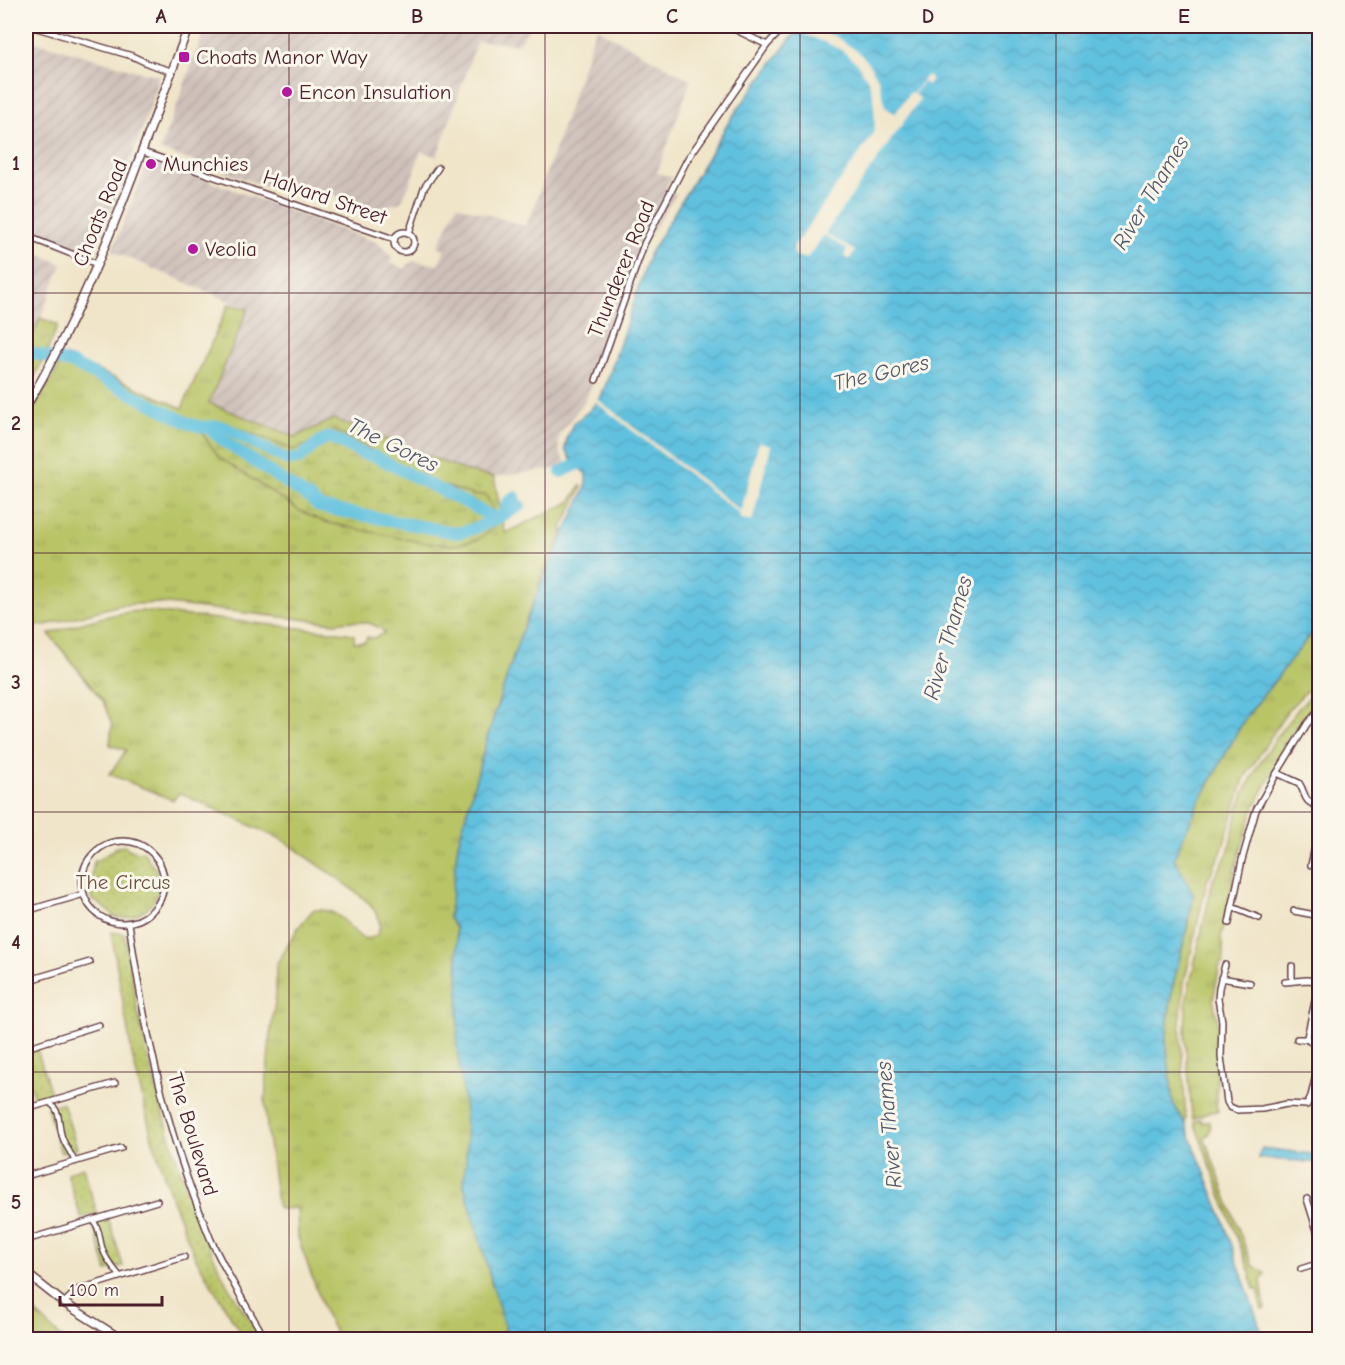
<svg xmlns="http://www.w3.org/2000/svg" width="1345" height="1365" font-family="'Comic Neue',sans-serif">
<defs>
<pattern id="industrial-furrows" width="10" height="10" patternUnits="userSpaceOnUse" patternTransform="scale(1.5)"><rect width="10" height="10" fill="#cfc1ba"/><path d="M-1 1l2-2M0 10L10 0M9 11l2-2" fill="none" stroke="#b3a5a0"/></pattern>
<pattern id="grass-tufts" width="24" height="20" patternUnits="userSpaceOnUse" patternTransform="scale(1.5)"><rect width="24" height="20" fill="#b8c466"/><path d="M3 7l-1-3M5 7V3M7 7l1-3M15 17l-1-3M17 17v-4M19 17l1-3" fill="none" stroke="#a0a859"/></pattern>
<pattern id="wetland-marsh" width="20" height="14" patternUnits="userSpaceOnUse" patternTransform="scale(1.5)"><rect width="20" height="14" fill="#b8c466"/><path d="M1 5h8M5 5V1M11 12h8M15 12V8" fill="none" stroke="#a0a859"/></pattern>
<pattern id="park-dots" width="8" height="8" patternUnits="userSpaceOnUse" patternTransform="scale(1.5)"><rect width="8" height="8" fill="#b8c466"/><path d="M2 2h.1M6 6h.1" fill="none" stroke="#a0a859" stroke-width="1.8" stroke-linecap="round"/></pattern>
<pattern id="water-waves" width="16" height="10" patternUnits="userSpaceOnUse" patternTransform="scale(1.5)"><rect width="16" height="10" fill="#60c1df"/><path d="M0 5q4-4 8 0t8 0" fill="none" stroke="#55a5c0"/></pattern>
</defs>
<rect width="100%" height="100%" fill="#fbf7ec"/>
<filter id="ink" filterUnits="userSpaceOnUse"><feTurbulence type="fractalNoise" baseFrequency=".0167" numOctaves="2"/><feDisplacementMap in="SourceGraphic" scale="12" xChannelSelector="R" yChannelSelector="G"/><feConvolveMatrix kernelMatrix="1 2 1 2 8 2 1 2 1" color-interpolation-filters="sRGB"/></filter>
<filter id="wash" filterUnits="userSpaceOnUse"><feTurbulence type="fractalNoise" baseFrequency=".008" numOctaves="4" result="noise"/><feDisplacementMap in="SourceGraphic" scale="24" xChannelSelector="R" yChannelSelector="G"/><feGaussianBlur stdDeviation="1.35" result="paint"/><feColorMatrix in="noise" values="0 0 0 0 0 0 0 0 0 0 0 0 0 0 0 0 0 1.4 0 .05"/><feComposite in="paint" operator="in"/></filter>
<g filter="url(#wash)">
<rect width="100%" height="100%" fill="#f0e5c9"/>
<!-- industrial -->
<g fill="url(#industrial-furrows)">
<path d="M206,26H363L425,34L422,26H532L517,44L477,41L437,157L421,151L410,183L401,202L375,209L299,184L294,196L160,150Z"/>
<path d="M596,28L691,80L657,173L672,177L666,188L676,194L644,244L596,376L585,401L561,433L558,441L560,454L567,464L560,468L494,477L469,472L334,419L295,437L208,403L248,309L112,251L149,159L378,243L392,257L390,263L406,269L408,264L415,261L438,265L445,249L438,247L457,205L525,226L532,213L558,140Z"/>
<path d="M26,39L141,72L158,75L157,88L127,171L94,252L26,232Z"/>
<path d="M26,248L62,264L33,336L26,333Z"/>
</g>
<!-- grass -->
<g fill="url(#grass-tufts)" stroke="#817248" stroke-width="1.5">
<path d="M229,304L248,309L209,403L295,437L334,419L469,472L494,477L505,533L570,502L581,485L582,487L562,528L564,530L538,585L540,586L520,636L488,735L458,844L449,918L456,928L457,947L467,1144L464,1185L508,1339H338L325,1313L298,1238L297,1208L280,1209L277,1205L267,1128L265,1101L270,1036L276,995V965L298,928L313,910C322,909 332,911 340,917C353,926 359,947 377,935L380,926L378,916L369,903L343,882L281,839L179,793L173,800L109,774L117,764L126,750L110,745L112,725L103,701L49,634C77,624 113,612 142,611L347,633L354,635V642H365L367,637L373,638L385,633C375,620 351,620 336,623L158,603L120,605L46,625H26V421L65,356L182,408Z"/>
<path d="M40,318L58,325L44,359L26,391V333L33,336Z"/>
<path d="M1319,624V678L1288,710L1244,779L1221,853L1207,881L1184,983L1180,1024L1186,1119L1185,1123L1173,1103L1166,1040L1172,989L1184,941L1194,895L1174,858L1198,804L1244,720Z"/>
<path d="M1319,687V701L1309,714L1306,715L1295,729L1253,810L1234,872L1231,898L1223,922L1225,923L1221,937L1224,956L1223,963L1220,964L1213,1000L1219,1027L1216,1104L1218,1111L1210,1112L1193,1119L1192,1116L1185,1037L1186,1001L1213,880L1228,853L1238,810L1245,791L1258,766L1280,732L1298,709Z"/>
<path d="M1201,1119L1203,1123L1209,1121C1212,1126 1210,1130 1208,1135L1204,1137L1252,1265L1264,1272L1265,1274L1261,1280L1265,1308L1262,1309L1259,1300L1261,1298L1259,1295L1260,1293L1257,1289H1254L1250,1277L1251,1275L1194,1122Z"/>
</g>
<!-- wetland -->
<path fill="url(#wetland-marsh)" stroke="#817248" stroke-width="1.5" d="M221,421L293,450L308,444L333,430L441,485L474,495H486L497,519L494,528L477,540L454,545L424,543L324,522L300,511L219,457L205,438L201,427L205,423Z"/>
<!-- park -->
<g fill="url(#park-dots)" stroke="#817248" stroke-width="1.5">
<path d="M125,846C128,850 137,853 142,851L144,852C147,858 150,866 156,868C158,876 160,884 158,892C152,910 130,923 112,916L111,912C104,909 99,902 92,900L88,887C93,880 91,868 95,860H99C104,855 112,853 116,847Z"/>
<path d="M111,932L125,934L137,1008L152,1073L169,1133L189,1197L209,1247L228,1286L262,1339H244L195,1257L171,1197L152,1138L132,1055Z"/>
<path d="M37,1049L51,1094L34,1099L26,1070V1052Z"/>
<path d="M63,1103L77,1148L61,1153L47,1108Z"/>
<path d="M83,1167L97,1213L81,1218L67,1173Z"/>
<path d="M109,1220L123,1266L107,1271L93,1225Z"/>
</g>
<!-- pitch -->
<path fill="#b8c466" stroke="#817248" stroke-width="1.5" d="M26,1304L63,1339H26Z"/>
<!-- water -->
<g fill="url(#water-waves)" stroke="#557085" stroke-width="1.5">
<path d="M804,26H1319V624L1244,720L1198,804L1174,858L1194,895L1184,941L1172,989L1166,1040L1173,1103L1185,1123L1220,1211L1264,1339H508L464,1185L467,1144L464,1101L457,1047L459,989L457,947L456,928L449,918L458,844L488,735L520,636L540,586L586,487V474L572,461L565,449L567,438L573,424L590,410L601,397L609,376L650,253L732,117L791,38Z"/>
<path d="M1262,1148L1319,1155V1163L1259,1158L1260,1151L1262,1150Z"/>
</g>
<!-- pier -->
<g fill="#f0e5c9">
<path d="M800,26H808L835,36L857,51L866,60L878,78L885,107L895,114L910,92L913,93L927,75L932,79L928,85L923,82L914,94L920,99L826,232V234L855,251L849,260L844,256L847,249L824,235L808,257L804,258L796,256L794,252V246L872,136L874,129L875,120L873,95L869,82L857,63L840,49L795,30Z"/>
<path d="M596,398L741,511L759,442L771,445L752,522L739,518L740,514L594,401Z"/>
</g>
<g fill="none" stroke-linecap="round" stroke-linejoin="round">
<!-- river -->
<g stroke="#60c1df" stroke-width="12">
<path d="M26,351L73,364L188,423L201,427L219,426L230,430L287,460L299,459L320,441L329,437L366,455L374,456L497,519"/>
<path d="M207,427L225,442L312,500L318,506L324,508L457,533C480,529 499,517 520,506"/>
<path d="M561,472L576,465L591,461"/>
<path d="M504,514L507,503L515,497"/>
</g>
</g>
</g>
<g filter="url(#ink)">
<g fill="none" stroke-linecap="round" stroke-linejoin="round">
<defs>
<g id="pedestrian">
<path d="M50,1103C63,1113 57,1125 63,1139C66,1147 72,1154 75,1162"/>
<path d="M93,1220C101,1230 99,1239 103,1250C106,1260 114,1268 120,1276"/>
</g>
<g id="minor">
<path d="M30,26L132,56L149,64L171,71"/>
<path d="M728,26L767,45"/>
<path d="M143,152L394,239"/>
<circle cx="404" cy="242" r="10"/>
<path d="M409,233L424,188L438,168"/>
<path d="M26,236L97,264"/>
<path d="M596,380L644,244L687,160L767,45L785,26"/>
<path d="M1277,773L1299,783C1307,795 1302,803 1320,806"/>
<circle cx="123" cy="882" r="41"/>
<path d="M1311,865L1320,825"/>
<path d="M1232,907L1259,918"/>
<path d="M26,911L84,894"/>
<path d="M1294,911L1320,916"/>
<path d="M129,923C142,1016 161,1109 194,1197C200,1212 205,1226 211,1240C227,1275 247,1307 266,1340"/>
<path d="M1229,923L1242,860L1256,810L1277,773L1307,724L1320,709"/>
<path d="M1225,965L1219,988L1218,999L1222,1021L1221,1057L1227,1102L1230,1107L1237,1110L1262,1109L1287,1104L1307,1105L1311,1096L1320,1059"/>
<path d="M1292,966V981"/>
<path d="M1221,978L1250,983"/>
<path d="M1320,979L1307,1037L1309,1041L1320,1047"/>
<path d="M26,981L90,962"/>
<path d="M1285,982L1306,980L1319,981"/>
<path d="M1297,1039H1308"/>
<path d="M26,1048L99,1025"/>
<path d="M26,1109L115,1083"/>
<path d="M26,1176L121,1148"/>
<path d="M1307,1199L1320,1240"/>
<path d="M26,1240L157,1201"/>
<path d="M1301,1269L1320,1263"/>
<path d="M64,1303L77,1290L184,1257"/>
<path d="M384,1339L385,1340"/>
</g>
<g id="tertiary">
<path d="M26,406C45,377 60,345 75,314C119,220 152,122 189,26"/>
<path d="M26,1273L64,1303L123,1340"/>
</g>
</defs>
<!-- pedestrian casing -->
<use href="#pedestrian" stroke="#633d43" stroke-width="7"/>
<!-- minor casing -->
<use href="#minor" stroke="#633d43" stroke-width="8"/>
<!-- tertiary casing -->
<use href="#tertiary" stroke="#633d43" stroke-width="10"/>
<!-- pedestrian -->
<use href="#pedestrian" stroke="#fff" stroke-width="4"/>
<!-- minor -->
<use href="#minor" stroke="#fff" stroke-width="5"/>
<!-- tertiary -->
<use href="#tertiary" stroke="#fff" stroke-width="7"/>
</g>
</g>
<!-- grid -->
<path fill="none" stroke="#4a1f2b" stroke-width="1.5" stroke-opacity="0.55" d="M289,26V1340M545,26V1340M800,26V1340M1056,26V1340M26,293H1320M26,553H1320M26,812H1320M26,1072H1320"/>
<!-- markers -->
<g fill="#b5179e" stroke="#fbf7ec" stroke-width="2">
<rect x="178" y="51" width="12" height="12" rx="3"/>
<circle cx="287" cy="92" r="6"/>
<circle cx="151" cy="164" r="6"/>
<circle cx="193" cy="249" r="6"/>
</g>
<g text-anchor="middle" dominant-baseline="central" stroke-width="6" stroke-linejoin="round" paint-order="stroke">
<!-- poi labels -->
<g font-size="21" fill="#4a1f2b" stroke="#fbf7ec" text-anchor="start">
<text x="196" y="57">Choats Manor Way</text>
<text x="299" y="92">Encon Insulation</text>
<text x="163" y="164">Munchies</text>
<text x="205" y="249">Veolia</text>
</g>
<!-- street labels -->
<g font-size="21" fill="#4a1f2b" stroke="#fbf7ec">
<text transform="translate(325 197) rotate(19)">Halyard Street</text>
<text transform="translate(100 213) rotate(-68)">Choats Road</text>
<text transform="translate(621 269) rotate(-68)">Thunderer Road</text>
<text transform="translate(193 1134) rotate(73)">The Boulevard</text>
</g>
<!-- park labels -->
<g font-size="21" fill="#6b513d" stroke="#fbf7ec">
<text x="123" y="882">The Circus</text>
</g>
<!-- water labels -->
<g font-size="22" font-style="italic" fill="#52586a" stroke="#fbf7ec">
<text transform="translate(1151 193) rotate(-59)">River Thames</text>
<text transform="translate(881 373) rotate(-13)">The Gores</text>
<text transform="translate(393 445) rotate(26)">The Gores</text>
<text transform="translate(948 638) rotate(-74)">River Thames</text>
<text transform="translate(889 1125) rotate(-95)">River Thames</text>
</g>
</g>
<!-- margin -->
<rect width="1345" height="1365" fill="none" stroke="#fbf7ec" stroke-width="66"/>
<!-- scale -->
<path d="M60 1296v9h102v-9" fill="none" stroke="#4a1f2b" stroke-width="3"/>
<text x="69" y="1296" font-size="18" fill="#4a1f2b" stroke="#fbf7ec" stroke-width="4.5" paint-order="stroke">100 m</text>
<rect x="33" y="33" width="1279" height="1299" fill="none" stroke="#4a1f2b" stroke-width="2"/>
<g font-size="20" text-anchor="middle" font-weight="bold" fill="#4a1f2b">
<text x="161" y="23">A</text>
<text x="417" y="23">B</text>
<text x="672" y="23">C</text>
<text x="928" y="23">D</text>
<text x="1184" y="23">E</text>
<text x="16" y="170">1</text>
<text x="16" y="430">2</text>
<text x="16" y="689">3</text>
<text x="16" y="949">4</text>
<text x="16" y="1209">5</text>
</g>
</svg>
